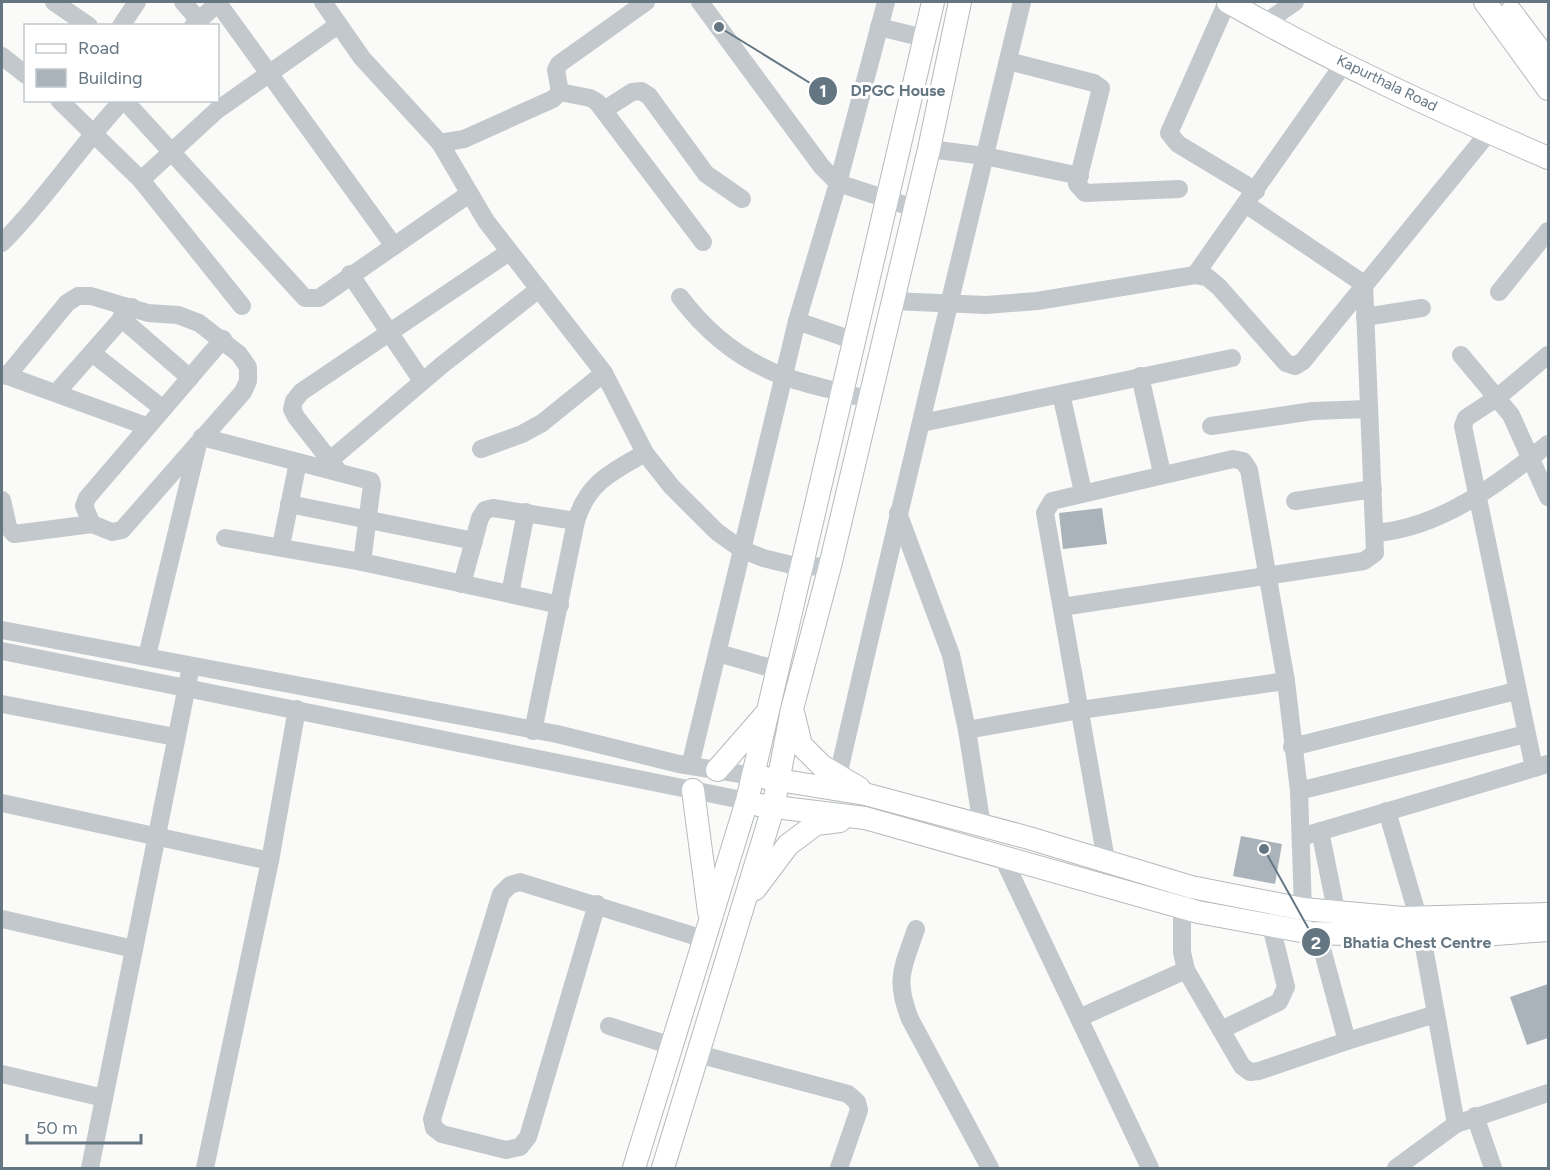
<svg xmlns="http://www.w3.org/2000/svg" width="1550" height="1170" font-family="Figtree,sans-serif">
<rect width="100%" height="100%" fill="#fafaf8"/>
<!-- building -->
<g fill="#aab3b9">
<path d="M1102,508L1107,544L1063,549L1059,513Z"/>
<path d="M1241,836L1282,844L1275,884L1233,876Z"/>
<path d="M1548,984V1038L1527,1045L1510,997Z"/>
</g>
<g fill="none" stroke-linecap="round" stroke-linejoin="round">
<defs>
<g id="major">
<path d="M1228,2C1330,61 1440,111 1548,158"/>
<path d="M1485,2L1548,89"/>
<path d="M1511,12L1548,61"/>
<path d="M794,716L801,745L822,766L859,788"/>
<path d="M717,770L765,715"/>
<path d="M766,778L865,794L1029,838L1191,887L1303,909L1403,918L1548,914"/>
<path d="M693,790L709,912"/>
<path d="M759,805L865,818L1198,912L1312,933L1456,937L1548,930"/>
<path d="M755,889L788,845L816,824L840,821"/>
<path d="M634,1168L747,801L933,2"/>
<path d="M663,1168L773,808L792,709L830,566L929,149L960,2"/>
</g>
</defs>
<!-- major casing -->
<use href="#major" stroke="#b5babe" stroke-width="24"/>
<!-- minor -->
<g stroke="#c3c8cc" stroke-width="18">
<path d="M54,2L89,26"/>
<path d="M183,2L198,19"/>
<path d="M323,2L362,58L440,143L486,221L604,373L645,453L671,486L717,532L741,549L763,558L800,567L830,566"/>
<path d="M700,2L822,167L838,183L914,208"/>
<path d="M1227,2L1169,133L1178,144L1256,191"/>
<path d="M218,3L394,246"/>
<path d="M1265,23L1295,2"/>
<path d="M121,26L137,2"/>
<path d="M193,26L219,2"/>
<path d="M879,27L924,38"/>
<path d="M2,56L26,75"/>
<path d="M1008,61L1094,83L1101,88L1077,184L1085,193L1179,189"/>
<path d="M560,92L590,98L597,102L703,242"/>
<path d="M59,100L141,180L242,306"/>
<path d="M124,100L305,298H319L469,194"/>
<path d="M604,110L632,92L641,91L649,96L706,174L742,199"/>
<path d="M440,143L464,139L553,99L560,92L556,70L559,64L646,2"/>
<path d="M929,149L985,156L1080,176"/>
<path d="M141,180L216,111L338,25"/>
<path d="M2,243C46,199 80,146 123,100"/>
<path d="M350,274L422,381"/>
<path d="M1195,275L1345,62"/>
<path d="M1499,292L1548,231"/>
<path d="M680,297C707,333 740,360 783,376C810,386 841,391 869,400"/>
<path d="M892,301L986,305L1037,301L1195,275L1207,277L1219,287L1286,363L1295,366L1303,361L1489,132"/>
<path d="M1365,317L1422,308"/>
<path d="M121,318L190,378"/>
<path d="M797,321L855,341"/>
<path d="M92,353L162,408"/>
<path d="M1461,355L1511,415L1548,497"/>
<path d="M2,374L146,426"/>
<path d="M1140,376L1162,473"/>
<path d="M57,392L132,307"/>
<path d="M1061,394L1083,492"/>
<path d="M922,423L1232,358"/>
<path d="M1211,426L1313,411L1368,409"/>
<path d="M202,437L371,481L372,485L362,562"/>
<path d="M481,449L522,434L542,423L604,373"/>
<path d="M329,461L442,365L539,289"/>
<path d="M339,472L296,417L292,409L294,401L301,392L509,252"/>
<path d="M2,500L8,527L14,534L92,524L112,532L122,530L243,392L248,381V367L239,354L199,323L178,315L148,313L91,296H78L67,303L7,376"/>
<path d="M1295,501L1373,489"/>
<path d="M289,504L474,541"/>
<path d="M898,513L951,655L967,730L982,826"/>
<path d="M576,521C588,482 612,472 645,453"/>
<path d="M92,524L84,506L87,498L223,339"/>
<path d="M1375,533C1440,528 1499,484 1548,444"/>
<path d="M225,538L362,562L560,605"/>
<path d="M281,546L298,462"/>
<path d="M462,584L480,518L485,510L493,508L576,521L533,731"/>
<path d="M510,594L526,512"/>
<path d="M1062,607L1364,561L1375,553L1364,284L1247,205"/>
<path d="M2,630L557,734L679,764L753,776"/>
<path d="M2,651L747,801"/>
<path d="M718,653L778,670"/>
<path d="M147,656L197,448"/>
<path d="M2,704L175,737"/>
<path d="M967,730L1080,710L1286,681"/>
<path d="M1292,747L1516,691"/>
<path d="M690,766L797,321L838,183L886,2"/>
<path d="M1534,768L1463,426L1466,418L1498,397L1548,355"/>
<path d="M838,776C897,517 960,259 1022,2"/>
<path d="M1299,791L1526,734"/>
<path d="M2,803L270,861"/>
<path d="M1387,811L1418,917"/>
<path d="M1320,831L1336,910"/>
<path d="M1301,837L1548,764"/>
<path d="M1002,856L1150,1168"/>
<path d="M1106,860L1045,513L1052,501L1233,459L1243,461L1249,470L1286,681L1299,791L1303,909"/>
<path d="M597,904L528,1137L520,1147L506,1150L442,1134L434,1128L432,1119L501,894L510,885L520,882L704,939"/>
<path d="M1182,907V952L1186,970L1242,1066L1250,1072L1259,1071L1347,1041L1436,1014"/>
<path d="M2,919L134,949"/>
<path d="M916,929C903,968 894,979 910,1019L990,1168"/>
<path d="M1318,934L1347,1041"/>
<path d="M1422,936L1456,1124"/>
<path d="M1079,1018L1186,970"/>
<path d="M609,1026L672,1046"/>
<path d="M1221,1030L1279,1002L1286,987L1271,926"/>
<path d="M698,1054L848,1094L857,1102L859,1110L839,1168"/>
<path d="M2,1074L104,1098"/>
<path d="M1475,1116L1493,1168"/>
<path d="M90,1168L189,676"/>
<path d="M205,1168L270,861L297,709"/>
<path d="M1396,1168L1456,1124L1548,1093"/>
</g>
<!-- major -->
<use href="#major" stroke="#fff" stroke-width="22"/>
</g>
<g text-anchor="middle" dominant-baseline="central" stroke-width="6" stroke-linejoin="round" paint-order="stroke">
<!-- street labels -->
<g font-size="15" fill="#657683" stroke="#fff">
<text transform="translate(1387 83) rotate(26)">Kapurthala Road</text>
</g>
</g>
<!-- callouts -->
<path fill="none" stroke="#657683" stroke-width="2" d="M719 27L823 91M1264 849L1316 942"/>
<g fill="#657683" stroke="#fff" stroke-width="2">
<circle cx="719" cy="27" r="6"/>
<circle cx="1264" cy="849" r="6"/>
<circle cx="823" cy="91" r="15"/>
<circle cx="1316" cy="942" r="15"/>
</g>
<g font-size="18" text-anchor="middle" font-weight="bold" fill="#fff">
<text x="823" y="97">1</text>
<text x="1316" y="949">2</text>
</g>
<g font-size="16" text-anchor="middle" font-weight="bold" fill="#657683" stroke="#fff" stroke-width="6" stroke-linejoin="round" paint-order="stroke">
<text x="898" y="96">DPGC House</text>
<text x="1417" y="948">Bhatia Chest Centre</text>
</g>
<!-- border -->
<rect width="1550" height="1170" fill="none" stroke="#657683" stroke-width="6"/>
<!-- legend -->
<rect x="24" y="24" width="195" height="78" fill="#ffffff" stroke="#c1c8cd" stroke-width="1.5"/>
<rect x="36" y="44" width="30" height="9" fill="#ffffff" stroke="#c1c8cd" stroke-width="1.5"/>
<text x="78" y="54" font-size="18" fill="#657683">Road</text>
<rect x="36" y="69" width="30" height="18" fill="#aab3b9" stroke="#c1c8cd" stroke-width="1.5"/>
<text x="78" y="84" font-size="18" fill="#657683">Building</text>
<!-- scale -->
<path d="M27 1134v9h114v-9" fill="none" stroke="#657683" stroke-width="3"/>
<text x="36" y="1134" font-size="18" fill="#657683" stroke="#ffffff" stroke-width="4.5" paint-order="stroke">50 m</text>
</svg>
